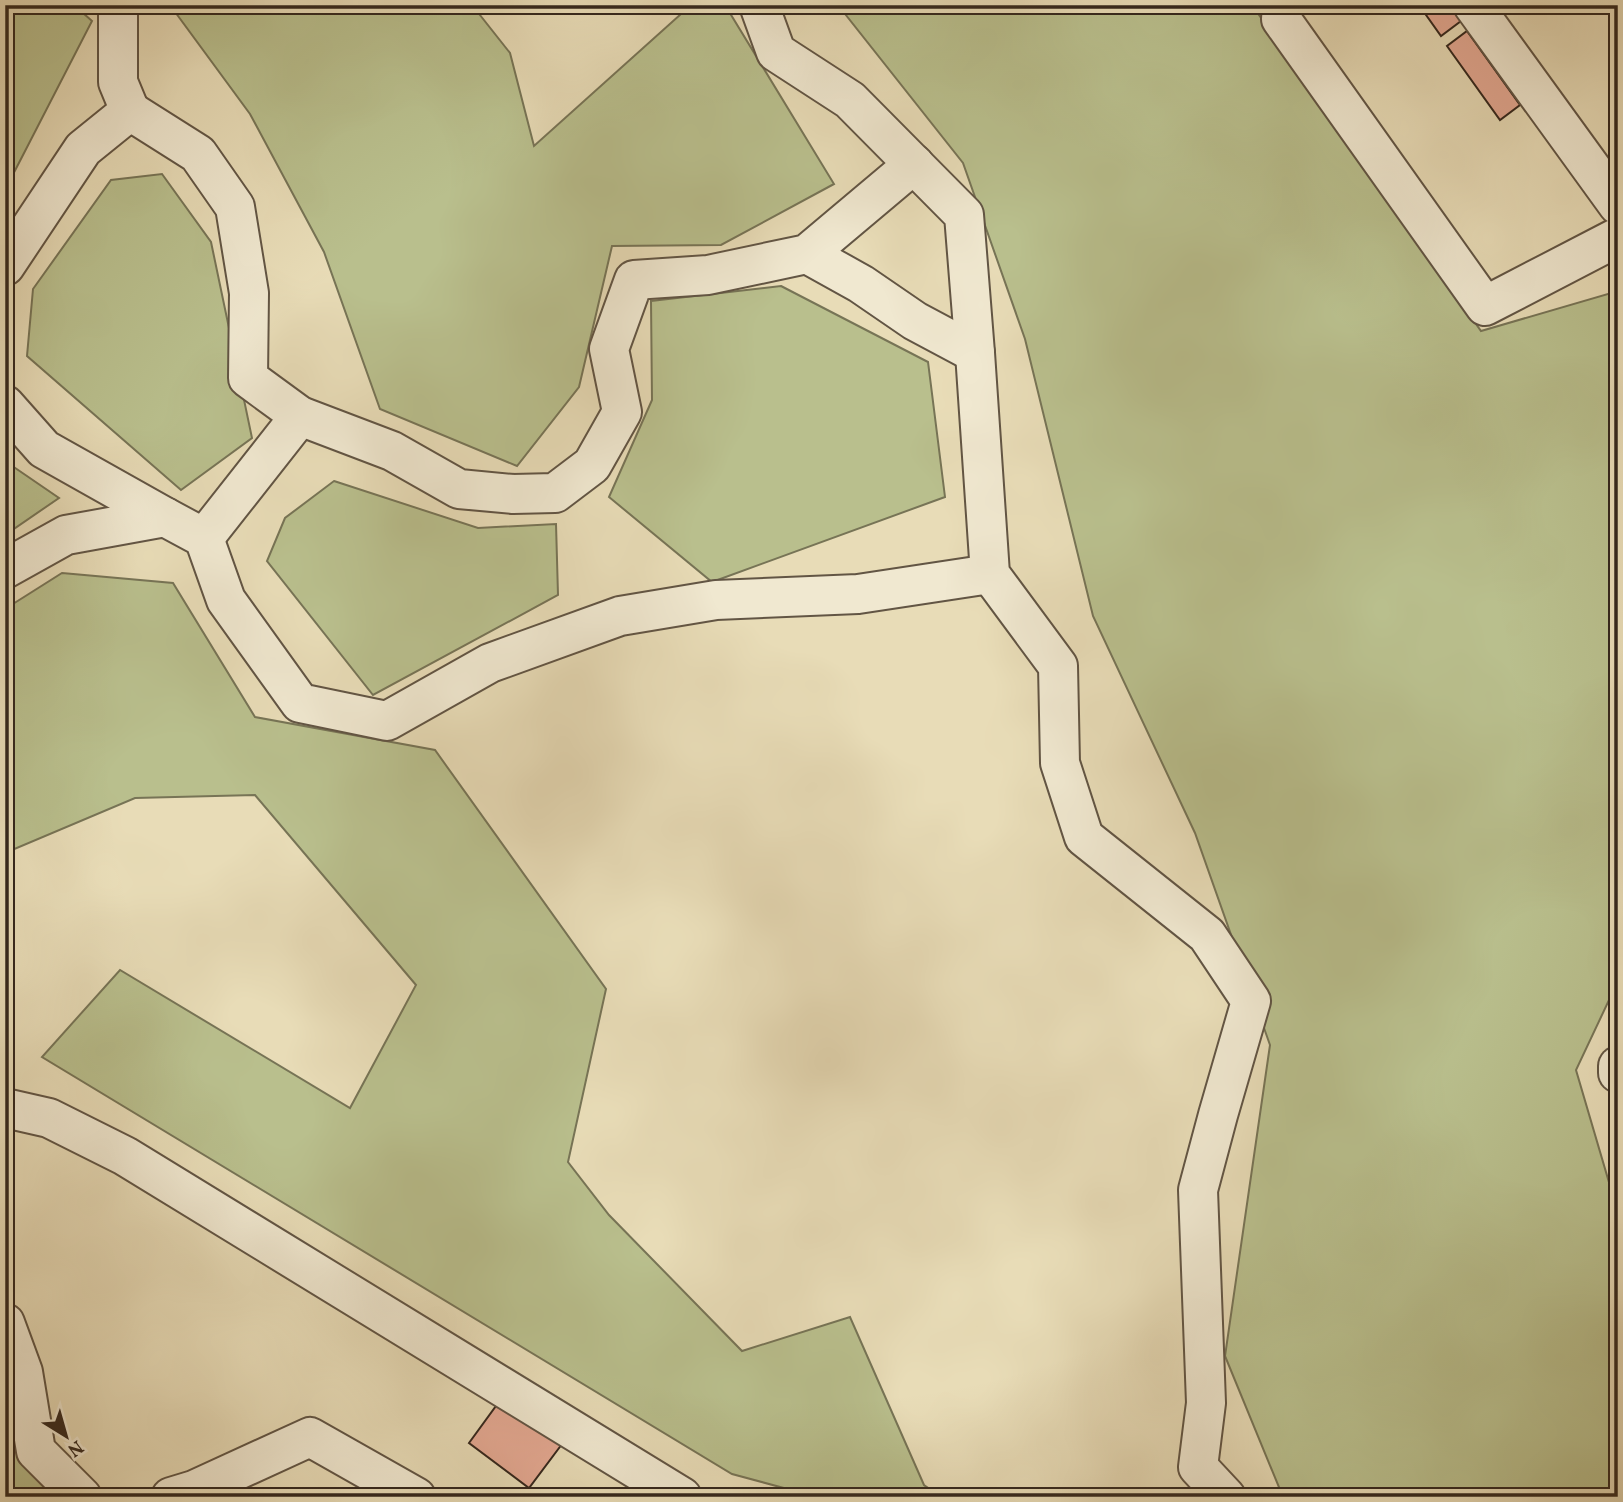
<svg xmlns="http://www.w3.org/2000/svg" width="1623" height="1502" font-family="Vollkorn,serif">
<rect width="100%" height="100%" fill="#e8dcb7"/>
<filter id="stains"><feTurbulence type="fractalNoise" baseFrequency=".00286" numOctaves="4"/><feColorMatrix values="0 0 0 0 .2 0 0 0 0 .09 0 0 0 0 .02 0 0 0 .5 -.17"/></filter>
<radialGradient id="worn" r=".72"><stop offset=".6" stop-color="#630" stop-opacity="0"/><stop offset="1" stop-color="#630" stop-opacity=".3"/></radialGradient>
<!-- green -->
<g fill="#b9bf8d" stroke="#777456" stroke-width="2">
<path d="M5,5H74L92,21L5,190Z"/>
<path d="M170,5H472L510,53L534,146L691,5H725L834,184L721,245L612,246L579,387L517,466L380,409L324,252L250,114Z"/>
<path d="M838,5H1252L1481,331L1618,291V981L1576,1070L1618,1213V1487L1602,1497H1283L1225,1356L1270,1045L1195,833L1093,616L1025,339L963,163Z"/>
<path d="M162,174L211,242L252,438L181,490L27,356L33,289L111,180Z"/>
<path d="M781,286L928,362L945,497L712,582L609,497L652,400L651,301Z"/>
<path d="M5,461L59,498L5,535Z"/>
<path d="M334,481L478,528L556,524L558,595L373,695L267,561L285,518Z"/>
<path d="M62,573L173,583L255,717L435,750L606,989L568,1162L609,1215L742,1351L850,1317L924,1485L941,1497H817L732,1474L42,1057L120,970L350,1108L416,985L255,795L135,798L5,853V609Z"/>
<path d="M5,1423L59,1497H5Z"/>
</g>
<!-- building -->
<g fill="#e4a993" stroke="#35281e" stroke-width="2">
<path d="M1419,5H1450L1461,21L1441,36Z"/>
<path d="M1467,31L1520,105L1500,120L1447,46Z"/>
<path d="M504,1395L565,1440L529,1488L469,1443Z"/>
</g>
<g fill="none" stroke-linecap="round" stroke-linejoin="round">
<defs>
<g id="minor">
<path d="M118,5V82L130,111"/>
<path d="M759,5L776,52L850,100L964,215L975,353L990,574L1058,666L1060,763L1084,837L1207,935L1251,1001L1218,1115L1198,1190L1206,1403L1198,1467L1226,1497"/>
<path d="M1282,5L1281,19L1485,306L1618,237"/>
<path d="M1473,5L1618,205"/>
<path d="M807,254L861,284L915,321L975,353"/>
<path d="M5,266L83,149L130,111L198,154L235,207L249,293L248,378L300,416L392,451L459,489L513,494L555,493L592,465L622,412L609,349L634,280L708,275L807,254L914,164"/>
<path d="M5,405L44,449L165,517"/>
<path d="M204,538L300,416"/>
<path d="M5,569L66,535L165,517L204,538L226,600L300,703L387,721L490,663L620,616L716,600L858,594L990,574"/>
<path d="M1618,1066V1073"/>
<path d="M5,1108L49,1118L125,1156L682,1497"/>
<path d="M5,1323L23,1372L36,1451L82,1497"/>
<path d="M171,1497L194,1490L310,1437L416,1497"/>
</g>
</defs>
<!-- minor casing -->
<use href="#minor" stroke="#625544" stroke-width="42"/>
<!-- minor -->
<use href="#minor" stroke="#f0e8d0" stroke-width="38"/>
</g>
<!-- margin -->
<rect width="1623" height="1502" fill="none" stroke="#e8dcb7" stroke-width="28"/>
<rect x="7" y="7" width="1609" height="1488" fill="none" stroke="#35281e" stroke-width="3.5"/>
<rect x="14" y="14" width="1595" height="1474" fill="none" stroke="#35281e" stroke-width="2"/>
<!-- north arrow -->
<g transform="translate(66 1436) rotate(143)" stroke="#f0e8d0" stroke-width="5" paint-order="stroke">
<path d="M0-5L12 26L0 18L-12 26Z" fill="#35281e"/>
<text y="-10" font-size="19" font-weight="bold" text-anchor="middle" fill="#35281e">N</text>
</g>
<rect width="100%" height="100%" filter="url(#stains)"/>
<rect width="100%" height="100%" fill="url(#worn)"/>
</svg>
